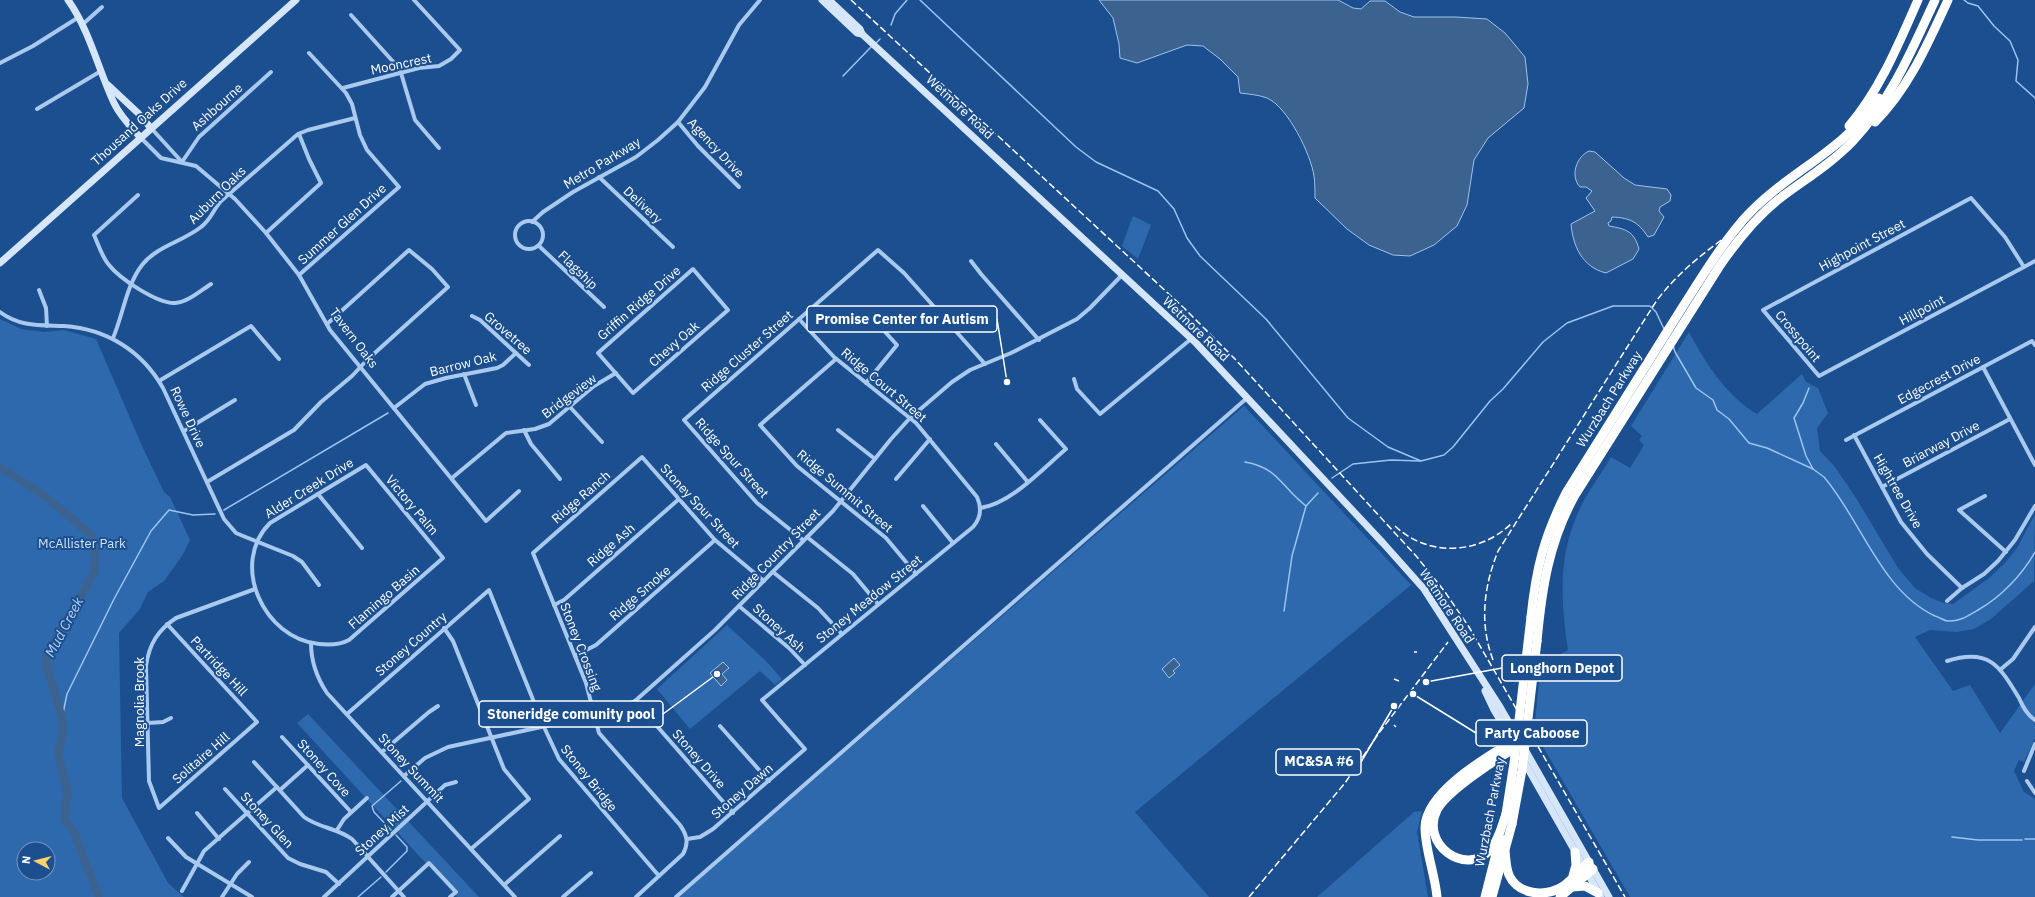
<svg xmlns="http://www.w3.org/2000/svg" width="2035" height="897" font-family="'IBM Plex Sans',sans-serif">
<rect width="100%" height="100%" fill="#1b4f8f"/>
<!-- green -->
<g fill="#2e69ad" fill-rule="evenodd">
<path d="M1133,216L1151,225L1138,259L1122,246Z"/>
<path d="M0,319L21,329L44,332L64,330L96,339L143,448L164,492L170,497L190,540L182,556L164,581L148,592L140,609L119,633L122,798L168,883L184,897H0ZM24,849H48V873H24Z"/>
<path d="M1689,332C1705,362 1726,396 1757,414L1802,374L1806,382L1818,388L1828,413L1817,428L1820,451L1835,467L1856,498L1898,568L1915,588L1931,598L1944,603L1953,604L1989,578L2005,563L2017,548L2035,514L2034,581L1991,619L1974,629L1957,632L1930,630L1915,637L1953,691L1970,685L2000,733L2035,684V738L2024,762L2019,760L2014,771L2024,792L2035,799V897H1630L1534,731L1541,665L1568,650C1561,604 1558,559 1577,515C1585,495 1600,476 1611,457L1630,468L1644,445L1639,440L1642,436L1631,426Z"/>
<path d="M1244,406L1411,585L1135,812L1209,897H678Z"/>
<path d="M727,625L766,661L782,679L775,685L760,671L690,729L657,689Z"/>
<path d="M308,714L479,897H457L297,723Z"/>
<path d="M1422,811L1417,832L1428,897H1317L1414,812Z"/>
</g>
<!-- water -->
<g fill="#3c6290" stroke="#9cc4f0">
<path d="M1099,0H1338L1353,8L1361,9L1370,1H1385L1400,12L1414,17H1456L1487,19L1505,33L1525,57L1528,84L1524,108L1488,138L1474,160L1467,205L1457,226L1434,245L1410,256L1393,255L1369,245L1347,229L1315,198C1315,191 1315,183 1314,176C1311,155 1288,107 1267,98C1259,95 1249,94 1240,93L1238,77L1220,59L1203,46L1187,45L1137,63L1120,58L1119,44L1113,18Z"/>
<path d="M1589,151L1595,152L1624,178L1635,185L1667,189L1671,195L1670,201L1660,207L1659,211L1664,217L1654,235L1648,237C1638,222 1631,218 1612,217L1611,221L1608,223L1609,226C1626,229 1634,231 1639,249L1633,259L1606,273C1582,267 1573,246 1571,224L1595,211L1586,198L1592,191L1586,187H1580C1570,176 1576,157 1589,151Z"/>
<path d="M1174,658L1180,665L1173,671L1175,673L1169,678L1162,669Z"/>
<path d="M723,662L729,668L722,674L727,680L721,686L710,673Z"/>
</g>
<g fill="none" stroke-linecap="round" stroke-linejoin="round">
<!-- stream -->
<g stroke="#9cc4f0" stroke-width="1.5">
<path d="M920,0L1076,147L1096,162L1158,191L1174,209L1187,238L1200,256L1266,319L1348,418L1388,447L1421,461L1444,455L1453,447L1490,401L1503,389L1543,342L1567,323L1613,306H1650L1656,312L1664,329"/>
<path d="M1964,0L1968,3L1978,6L1994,26L2010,41L2018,60L2016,81L2035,98"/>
<path d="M891,25L895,14L907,0"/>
<path d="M876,43L880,39"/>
<path d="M843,76L871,47"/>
<path d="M1673,345L1675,352L1696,388L1713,400L1717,410L1729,419L1749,443L1767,448L1813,469L1824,477C1861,520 1881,591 1935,616C1939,617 1943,620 1947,621C1959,622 1968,616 1978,610C2001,597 2022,575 2035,552"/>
<path d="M1809,388L1803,403L1794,418L1806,456L1813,469"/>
<path d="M1245,462C1279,468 1281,487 1306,506"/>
<path d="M1332,478L1353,464L1391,460L1420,461"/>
<path d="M224,510L388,413"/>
<path d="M1284,611L1292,556L1306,506L1318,493"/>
<path d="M62,718L67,694L114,599L151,531L169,510L193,515L215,514"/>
<path d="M391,830L374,812L372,806L401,781"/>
<path d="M1952,837L1978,840H2022"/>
<path d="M2025,839H2035"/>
<path d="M386,872L407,851V847L396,835"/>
<path d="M358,897L381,877"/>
</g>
<!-- river -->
<path stroke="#3c6290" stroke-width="8" d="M0,467L49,499L91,535L95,558L94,573L48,652L46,662L62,718L63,734L58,752L68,796L65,806V819L73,830L99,897"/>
<!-- street -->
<g stroke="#a9c9ee" stroke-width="4">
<path d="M351,15L397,66L401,73L415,120L439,148"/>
<path d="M83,24L102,7"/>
<path d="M0,63L33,46L79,17"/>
<path d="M343,88L419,68L439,66L451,59L460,50L414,0"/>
<path d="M37,109L101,71"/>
<path d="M678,122L698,146L739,187"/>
<path d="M151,128L182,162"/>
<path d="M140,137L161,158L196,166L235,199L266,233L299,275L330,330L486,521L519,491"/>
<path d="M182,162L199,137L271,72"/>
<path d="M599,177L673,247"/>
<path d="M138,195L94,235C99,246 102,257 109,265C120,279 158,304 175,303C188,302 200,291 211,284"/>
<circle cx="529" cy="235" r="14"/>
<path d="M532,222L543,212L573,192L636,157L658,140L678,122L705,87L739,25L760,0"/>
<path d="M266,233L321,183L309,159L299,134"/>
<path d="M539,246L604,307"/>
<path d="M971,261L981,274L1039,340"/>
<path d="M2024,267L2005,237L1971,198L1763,310L1819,376C1887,340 1955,303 2024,267L2035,261"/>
<path d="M693,269L728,310L633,393L598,353Z"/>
<path d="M299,275L399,187L367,150L360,135L352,104L346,93L309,53"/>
<path d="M39,290L46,308L47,326"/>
<path d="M0,312C20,327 40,325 64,326C107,329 142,351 163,388L224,519L236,533L243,536L293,556L302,562L319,585"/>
<path d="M472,316L480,320L529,365"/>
<path d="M113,338C123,315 126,286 142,265C157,246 182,242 201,227C211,220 213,210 221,201L298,134L308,130L355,118"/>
<path d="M836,359L760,425L797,466L886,538L916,574"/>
<path d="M1983,367L2035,465"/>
<path d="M464,374L476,405"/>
<path d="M1074,379L1077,389L1100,414L1191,339"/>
<path d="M159,381L251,326L279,359"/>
<path d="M866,383L897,345L876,322"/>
<path d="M570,407L602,442"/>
<path d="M394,408L425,384L446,378L497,368L503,365L516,353"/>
<path d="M524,430L531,444L560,479"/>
<path d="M838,430L875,459"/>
<path d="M184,431L235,400"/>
<path d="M1854,435L1901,522L1927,554L1962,588"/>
<path d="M1846,440L2032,341L2035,345"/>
<path d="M996,444L1027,481"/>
<path d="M366,465L443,558L349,640C340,645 329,645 319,644C264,639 229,564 270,523Z"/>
<path d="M452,478L506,433L535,429L549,424L594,386L616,373"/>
<path d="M896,479L930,439"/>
<path d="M207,482L294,430L321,402L352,376L367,360L448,287L432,269L409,250L327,324"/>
<path d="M1882,487L2010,419"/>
<path d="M318,494L362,548"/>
<path d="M1985,496L1959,510L2006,552"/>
<path d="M923,506L953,543"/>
<path d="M980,508C1012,503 1041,470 1066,449L1040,420"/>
<path d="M807,537L853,574L878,604"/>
<path d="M803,540L757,503L684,420L878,250L904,273L985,364"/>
<path d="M773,572L818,608L842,634"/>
<path d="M1947,601L1962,588L1984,574L1998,561L2015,540L2035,506"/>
<path d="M554,605L564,600L679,499"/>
<path d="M739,606L789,648L805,665"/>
<path d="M167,624L257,722L159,808L149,781L146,666C149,644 158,630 176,618L255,589"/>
<path d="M444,628L453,641L504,769L529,799L471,849"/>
<path d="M311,643C311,663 317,678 327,693L515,897"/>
<path d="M575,656L596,645L715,540"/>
<path d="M1947,661C1989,648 1999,665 2019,698C2023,707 2027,715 2035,720"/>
<path d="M2001,669L2013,659L2035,627"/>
<path d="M635,701L733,813"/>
<path d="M347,714L489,590L544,727L559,759L659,876"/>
<path d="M148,723L163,722L171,718"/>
<path d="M720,726L769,781"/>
<path d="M282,737L351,812"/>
<path d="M382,752L429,712L438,706"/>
<path d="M254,762L304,817C319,828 337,828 352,839L404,897"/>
<path d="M2024,771L2035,744"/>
<path d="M404,776L425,758L448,747L606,713L635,701L715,630L833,511L891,439L910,418L952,382L970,370L1011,353L1077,319L1090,308L1122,275"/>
<path d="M2027,781L2035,793"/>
<path d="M225,789L288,858L300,864L326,872L339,884"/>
<path d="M280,790L308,765"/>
<path d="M197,813L219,839"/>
<path d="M337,830L344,819L367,798"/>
<path d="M168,838L186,857L252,897"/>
<path d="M687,839L700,837L713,829L805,749L762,700L973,527C981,518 982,508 977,497L916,423L834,357L799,319"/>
<path d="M504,885L560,836"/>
<path d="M182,891L204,851L277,787"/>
<path d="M222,897L237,874L249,862"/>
<path d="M324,897L445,785L456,782"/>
<path d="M392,897L429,863L456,892L450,897"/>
<path d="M563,897L591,873"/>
<path d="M636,897L683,854C689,843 687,835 680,825L599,733L586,683L533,553L642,457L715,540L764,581"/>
<path d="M676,897L1247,398"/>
</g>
<!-- secondary -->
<g stroke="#d6e6fa" stroke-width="7">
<path d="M68,0C90,31 98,69 114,103C120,116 131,127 140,137"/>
<path d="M822,0L857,33L862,34"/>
<path d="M829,0L860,29L862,34L1196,343L1383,543L1424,589L1500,707L1518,738"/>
<path d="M108,85L138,113L150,127"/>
<path d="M0,263L296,0"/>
<path d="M1485,691L1494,710L1515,745"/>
<path d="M1524,748L1609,897"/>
<path d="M1523,760L1601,897"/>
</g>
<!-- highway -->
<g stroke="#fff" stroke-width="9">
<path d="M1875,122C1909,88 1928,43 1948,0"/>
<path d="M1849,126C1880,90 1899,43 1918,0"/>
<path d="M1531,617C1536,568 1544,537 1566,493C1601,438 1635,382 1670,327C1693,291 1715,253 1743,220C1784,173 1843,153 1879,98"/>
<path d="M1537,641C1542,587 1549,542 1575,495L1719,267C1736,242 1755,218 1779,199C1804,180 1831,164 1853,141C1891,100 1912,50 1935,0"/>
<path d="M1504,746L1505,728"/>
<path d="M1506,814C1502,825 1499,840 1490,850C1465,877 1420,844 1437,810C1447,790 1500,757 1520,745"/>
<path d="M1505,851C1506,860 1506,868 1509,875C1518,895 1545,897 1562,887C1572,880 1580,870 1589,862"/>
<path d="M1573,876L1576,865L1575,852"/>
<path d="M1572,887L1585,886L1598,893"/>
<path d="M1437,897C1435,874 1425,850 1425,827C1426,791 1490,755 1518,738"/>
<path d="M1485,897L1500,838"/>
<path d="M1492,897L1512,824"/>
<path d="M1560,897L1593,869"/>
</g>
<!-- rail -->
<g stroke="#fff" stroke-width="1.5" stroke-dasharray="7 3" stroke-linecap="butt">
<path d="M851,0L1184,308L1235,359L1417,557L1445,592L1469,627L1625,897"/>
<path d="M1395,526C1428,557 1478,555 1511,524"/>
<path d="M1414,652H1417"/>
<path d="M1493,660C1479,623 1484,586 1498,551L1657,300C1680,271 1701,255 1731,233"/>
<path d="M1394,679L1399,681"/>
<path d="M1394,725L1396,727"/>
<path d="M1249,897L1345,783L1379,733L1448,642"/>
</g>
<!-- highway-bridge -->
<g stroke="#fff" stroke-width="9">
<path d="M1506,814L1514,763L1531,617"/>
<path d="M1512,824L1522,770L1537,641"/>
</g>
</g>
<g text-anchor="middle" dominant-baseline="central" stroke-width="4" stroke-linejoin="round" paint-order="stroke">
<!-- street labels -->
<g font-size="13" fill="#fff" stroke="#1b4f8f">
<text transform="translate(401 64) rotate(-12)">Mooncrest</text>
<text transform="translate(217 107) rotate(-42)">Ashbourne</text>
<text transform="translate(960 107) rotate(43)">Wetmore Road</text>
<text transform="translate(139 122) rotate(-42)">Thousand Oaks Drive</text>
<text transform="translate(716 148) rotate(47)">Agency Drive</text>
<text transform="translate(602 163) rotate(-31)">Metro Parkway</text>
<text transform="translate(217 195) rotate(-45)">Auburn Oaks</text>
<text transform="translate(643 205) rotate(43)">Delivery</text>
<text transform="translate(342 224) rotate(-42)">Summer Glen Drive</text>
<text transform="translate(1862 245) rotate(-28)">Highpoint Street</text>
<text transform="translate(578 270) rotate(44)">Flagship</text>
<text transform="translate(639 303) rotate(-41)">Griffin Ridge Drive</text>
<text transform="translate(1922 310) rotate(-28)">Hillpoint</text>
<text transform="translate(1196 329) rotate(44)">Wetmore Road</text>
<text transform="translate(508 333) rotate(41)">Grovetree</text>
<text transform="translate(1798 336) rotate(50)">Crosspoint</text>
<text transform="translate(354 338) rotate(53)">Tavern Oaks</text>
<text transform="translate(674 344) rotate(-41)">Chevy Oak</text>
<text transform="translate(747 351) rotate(-41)">Ridge Cluster Street</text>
<text transform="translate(463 364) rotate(-14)">Barrow Oak</text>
<text transform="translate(1939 379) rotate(-28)">Edgecrest Drive</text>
<text transform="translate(884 385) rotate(40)">Ridge Court Street</text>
<text transform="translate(569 396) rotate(-37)">Bridgeview</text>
<text transform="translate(1609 399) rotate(-58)">Wurzbach Parkway</text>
<text transform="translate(188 417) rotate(65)">Rowe Drive</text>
<text transform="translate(1941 444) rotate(-28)">Briarway Drive</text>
<text transform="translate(732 458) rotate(48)">Ridge Spur Street</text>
<text transform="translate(309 488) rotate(-32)">Alder Creek Drive</text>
<text transform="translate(845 491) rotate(40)">Ridge Summit Street</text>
<text transform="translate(1898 491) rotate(60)">Hightree Drive</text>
<text transform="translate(581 497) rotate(-41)">Ridge Ranch</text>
<text transform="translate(412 505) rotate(50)">Victory Palm</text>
<text transform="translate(700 506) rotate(47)">Stoney Spur Street</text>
<text transform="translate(611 545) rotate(-41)">Ridge Ash</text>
<text transform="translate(776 554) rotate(-46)">Ridge Country Street</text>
<text transform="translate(640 593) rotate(-41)">Ridge Smoke</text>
<text transform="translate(384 597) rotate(-41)">Flamingo Basin</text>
<text transform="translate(869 599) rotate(-39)">Stoney Meadow Street</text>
<text transform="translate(1447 606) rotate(56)">Wetmore Road</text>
<text transform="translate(779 628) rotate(42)">Stoney Ash</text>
<text transform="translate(411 644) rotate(-41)">Stoney Country</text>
<text transform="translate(581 647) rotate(69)">Stoney Crossing</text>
<text transform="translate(219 666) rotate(47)">Partridge Hill</text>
<text transform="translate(139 702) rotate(-90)">Magnolia Brook</text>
<text transform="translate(201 758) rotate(-41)">Solitaire Hill</text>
<text transform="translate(699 759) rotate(49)">Stoney Drive</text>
<text transform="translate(324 768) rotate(48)">Stoney Cove</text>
<text transform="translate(411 768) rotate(47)">Stoney Summit</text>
<text transform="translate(589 778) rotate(51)">Stoney Bridge</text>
<text transform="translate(742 791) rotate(-41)">Stoney Dawn</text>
<text transform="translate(1490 812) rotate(-79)">Wurzbach Parkway</text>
<text transform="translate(267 820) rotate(47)">Stoney Glen</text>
<text transform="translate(382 830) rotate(-43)">Stoney Mist</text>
</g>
<!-- park labels -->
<g font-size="13" fill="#cfe3fa" stroke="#1b4f8f">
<text x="82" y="543">McAllister Park</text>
</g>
<!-- water labels -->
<g font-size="14" font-style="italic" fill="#b5d3f5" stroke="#1b4f8f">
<text transform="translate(64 627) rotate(-62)">Mud Creek</text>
</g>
</g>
<!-- callouts -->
<path fill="none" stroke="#fff" stroke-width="1.5" d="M1007 382L997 319M1426 682L1502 668M717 674L663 714M1413 694L1476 733M1394 706L1361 762"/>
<g fill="#fff" stroke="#1b4f8f" stroke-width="1.5">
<circle cx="1007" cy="382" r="4"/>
<circle cx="1426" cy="682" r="4"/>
<circle cx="717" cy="674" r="4"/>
<circle cx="1413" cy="694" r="4"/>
<circle cx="1394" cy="706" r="4"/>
</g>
<g fill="#1b4f8f" stroke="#fff" stroke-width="1.5">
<rect x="807" y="306" width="190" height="26" rx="4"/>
<rect x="1502" y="655" width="120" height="26" rx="4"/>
<rect x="479" y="701" width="184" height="26" rx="4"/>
<rect x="1476" y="720" width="111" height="26" rx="4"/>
<rect x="1276" y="749" width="85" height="26" rx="4"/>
</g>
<g font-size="14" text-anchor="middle" font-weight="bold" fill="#fff">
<text x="902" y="324">Promise Center for Autism</text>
<text x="1562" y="673">Longhorn Depot</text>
<text x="571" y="719">Stoneridge comunity pool</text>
<text x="1532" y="738">Party Caboose</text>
<text x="1319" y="766">MC&amp;SA #6</text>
</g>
<!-- north arrow -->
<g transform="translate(36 861) rotate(277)"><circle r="19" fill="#1b4f8f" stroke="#7695bc"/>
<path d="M0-3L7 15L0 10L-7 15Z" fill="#ffd166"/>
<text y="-6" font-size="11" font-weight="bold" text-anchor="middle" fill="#ffffff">N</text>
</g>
</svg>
